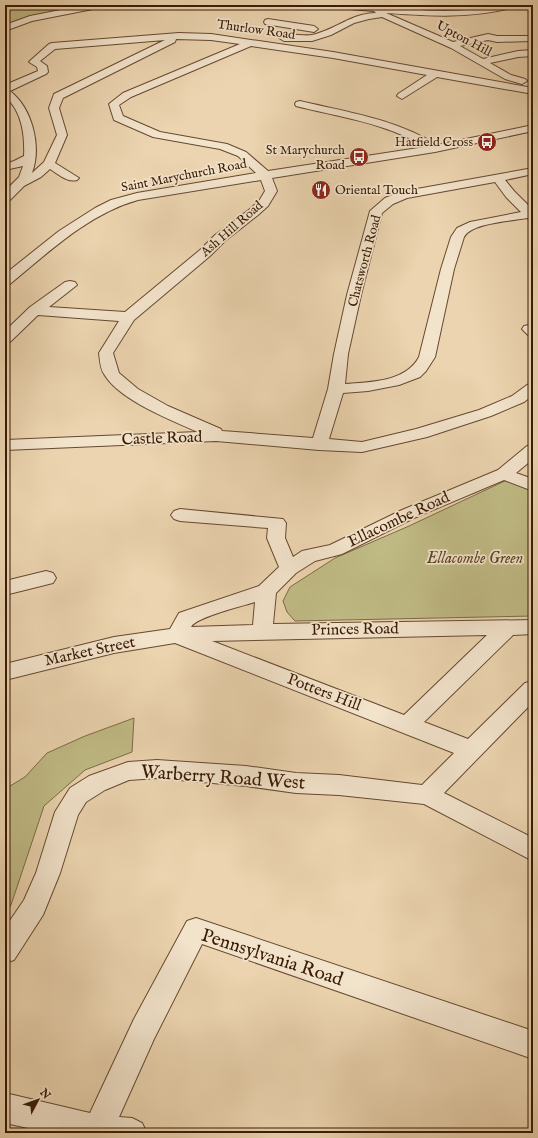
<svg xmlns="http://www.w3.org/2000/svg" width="538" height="1138" font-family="'IM FELL English',serif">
<rect width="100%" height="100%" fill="#ebd4af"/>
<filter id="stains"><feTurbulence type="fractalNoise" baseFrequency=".005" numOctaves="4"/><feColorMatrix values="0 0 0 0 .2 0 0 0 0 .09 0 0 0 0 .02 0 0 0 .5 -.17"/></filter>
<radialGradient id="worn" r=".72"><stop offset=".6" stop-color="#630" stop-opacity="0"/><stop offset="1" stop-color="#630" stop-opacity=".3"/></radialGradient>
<!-- green -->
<g fill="#c0bb85" stroke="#7c6b45">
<path d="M5,5H88L21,19L5,26Z"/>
<path d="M509,479L533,488V616L295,621L287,612L283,601L290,587L335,558L409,526Z"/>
<path d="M134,718L132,752L85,770L44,806L11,905L5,914V789L25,777L47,753L85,736Z"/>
</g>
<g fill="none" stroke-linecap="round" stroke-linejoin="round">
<defs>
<g id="minor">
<path d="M86,5H102L98,8L32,21L5,31V25L30,16Z"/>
<path d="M334,5C346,5 372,2 382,9L386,7C413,10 440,12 467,10C484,9 500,5 516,5L515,7C472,19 430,16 386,13L453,42L488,34L497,36H533V40L531,41L497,42L488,40L460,46L483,59L518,51L533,50V56L518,57L490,63L511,75L525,79L527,81L522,84L505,79L451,48L382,17L369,19L354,23L331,35L312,41H284L279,38C286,31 303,37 312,35C335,30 352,13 376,13L374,11L338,8Z"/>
<path d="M268,19L314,26L318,29L314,32L265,24L264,22L265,20Z"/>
<path d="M179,33L211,34L333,52L533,88V94L437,77L402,99L397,96L398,94L427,75L333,58L251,46L131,97L119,105L123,116L160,132L227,144L246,152L268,171L425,147C387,123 339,117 296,106L295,104L296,102L300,101C346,112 396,119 437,145L533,125V131L435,152L272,178L277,191L268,206L258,215L225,241L210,256L134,320L113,353L119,373L138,389L168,406L221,429L222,431L313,438L328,389L334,354L347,295L370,211L385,198L400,192L533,168V174L505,180L514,191L533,210V221L527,218C512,221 471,223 464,237L454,269L435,357L426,371L420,377L399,385L368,391L343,393L329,439L362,442L416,429L479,410L512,396L527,385L533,383V395L524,402L491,416L427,437L362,452L319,450L216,441L5,450V440L198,432C171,420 119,400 104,374C100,368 100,360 99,353L119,321L38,315L10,342L5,343V331L30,307L65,282L70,281L75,282L77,285L49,307L125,312L200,250L215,235L250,209L259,201L265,191L261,180L138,200C88,214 49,252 10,284L5,285V274L59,231L95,208L111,200L137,193L256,173L238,156L220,149L153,137L114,120L109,104L123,93L240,44L211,40L176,39L175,42L63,98L59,108L67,135L55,163L79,178L77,180C68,183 58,174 50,169L41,177L24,186L9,201L5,202V191L19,177L23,166L5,170V164L14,161L24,156C25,136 22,110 5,97V85L38,71L37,67L29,62L31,60L49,44L52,43ZM165,40L54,94L49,108L57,135L44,162L32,173C42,146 32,108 10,91L46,74L48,72L47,66L40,61L55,49ZM495,182L506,197L521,212L470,222L457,228L451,237L441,269L419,357C406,382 370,382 345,384L348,354L361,295L382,213L393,204L407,198Z"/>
<path d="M529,325L533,326V336L528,335L522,329L524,326Z"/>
<path d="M533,445V459L516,473L533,479V491L504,480L414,518L342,554L315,561L296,573L276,593L273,624L533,620V634L513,635L424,722L468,739L525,683L533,681V702L444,793L533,838V861L424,804L339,795L296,793L246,786L157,778L129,780L105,790L86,802L78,815L60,873L43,915L14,960L5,963V928L24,900L36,873L55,812L70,788L89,776L128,762L157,760L246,766L296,773L339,775L422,785L454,753L175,643L114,653L5,680V664L114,637L170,629L179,613L259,586L279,567L267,538L268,528L180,521L174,519L171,515L174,511L180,509L283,519L286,523L285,538L293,557L302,551L330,545L402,510L498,470L527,446ZM255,602L253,625L191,627C196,617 243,606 255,602ZM487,635L404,715L212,641Z"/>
<path d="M46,571L53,573L56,578L53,583L5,595V581Z"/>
<path d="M196,918L533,1031V1059L202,944L154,1039L119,1117L132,1118L142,1123L147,1133H51L5,1123V1093L90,1113L134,1019L187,921Z"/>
</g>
</defs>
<!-- minor casing -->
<use href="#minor" stroke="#664930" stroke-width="2"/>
<!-- minor -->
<use href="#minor" fill="#f2e3cb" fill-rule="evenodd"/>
</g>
<!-- icons -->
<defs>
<symbol id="bus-disc" viewBox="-11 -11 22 22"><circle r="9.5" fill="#8f2418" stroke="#f2e3cb"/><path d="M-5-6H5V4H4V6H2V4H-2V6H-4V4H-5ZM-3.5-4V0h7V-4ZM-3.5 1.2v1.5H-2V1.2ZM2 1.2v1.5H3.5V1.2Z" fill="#fff"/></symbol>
<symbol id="restaurant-disc" viewBox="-11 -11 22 22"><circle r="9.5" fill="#8f2418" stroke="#f2e3cb"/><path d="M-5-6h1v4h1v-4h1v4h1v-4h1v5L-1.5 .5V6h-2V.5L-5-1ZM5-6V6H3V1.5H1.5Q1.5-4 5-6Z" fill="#fff"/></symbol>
</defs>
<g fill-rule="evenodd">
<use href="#bus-disc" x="476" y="131" width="22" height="22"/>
<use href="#bus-disc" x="348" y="146" width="22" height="22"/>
<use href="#restaurant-disc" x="310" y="179" width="22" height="22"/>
</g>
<g text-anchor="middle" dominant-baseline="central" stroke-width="3.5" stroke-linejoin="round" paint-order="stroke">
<!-- far-street labels -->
<g font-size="13" fill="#391b05" stroke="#f2e3cb">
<text transform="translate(256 30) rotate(8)">Thurlow Road</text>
<text transform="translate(464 39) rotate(28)">Upton Hill</text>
<text transform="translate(184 176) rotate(-11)">Saint Marychurch Road</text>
<text transform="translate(232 229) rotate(-41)">Ash Hill Road</text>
<text transform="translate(365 261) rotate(-75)">Chatsworth Road</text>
</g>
<!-- far-poi labels -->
<g font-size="13" fill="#391b05" stroke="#f2e3cb" text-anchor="end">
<text x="473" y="142">Hatfield Cross</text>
<text x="345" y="150">St Marychurch<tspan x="345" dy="15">Road</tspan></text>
<text x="335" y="190" text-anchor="start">Oriental Touch</text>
</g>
<!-- street labels -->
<g font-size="16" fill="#391b05" stroke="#f2e3cb">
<text transform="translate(162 439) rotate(-2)">Castle Road</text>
<text transform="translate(399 520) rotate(-25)">Ellacombe Road</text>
<text transform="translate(355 630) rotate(-1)">Princes Road</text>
<text transform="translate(90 652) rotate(-12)">Market Street</text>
<text transform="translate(324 693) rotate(21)">Potters Hill</text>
</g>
<!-- park labels -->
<g font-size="16" font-style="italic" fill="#5b4325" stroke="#f2e3cb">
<text x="475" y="559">Ellacombe Green</text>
</g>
<!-- near-street labels -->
<g font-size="19" fill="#391b05" stroke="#f2e3cb">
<text transform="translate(223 778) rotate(4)">Warberry Road West</text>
<text transform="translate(272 958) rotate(18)">Pennsylvania Road</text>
</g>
</g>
<!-- margin -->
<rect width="538" height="1138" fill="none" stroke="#ebd4af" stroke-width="20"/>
<rect x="6" y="6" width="526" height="1126" fill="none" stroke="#391b05" stroke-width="2"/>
<rect x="10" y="10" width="518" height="1118" fill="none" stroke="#391b05"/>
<!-- north arrow -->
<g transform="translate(38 1100) rotate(49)" stroke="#f2e3cb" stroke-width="3" paint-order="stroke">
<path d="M0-3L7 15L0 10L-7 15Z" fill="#391b05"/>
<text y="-6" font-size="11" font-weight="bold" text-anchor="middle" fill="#391b05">N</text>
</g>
<rect width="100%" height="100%" filter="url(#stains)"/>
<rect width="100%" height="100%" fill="url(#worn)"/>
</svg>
